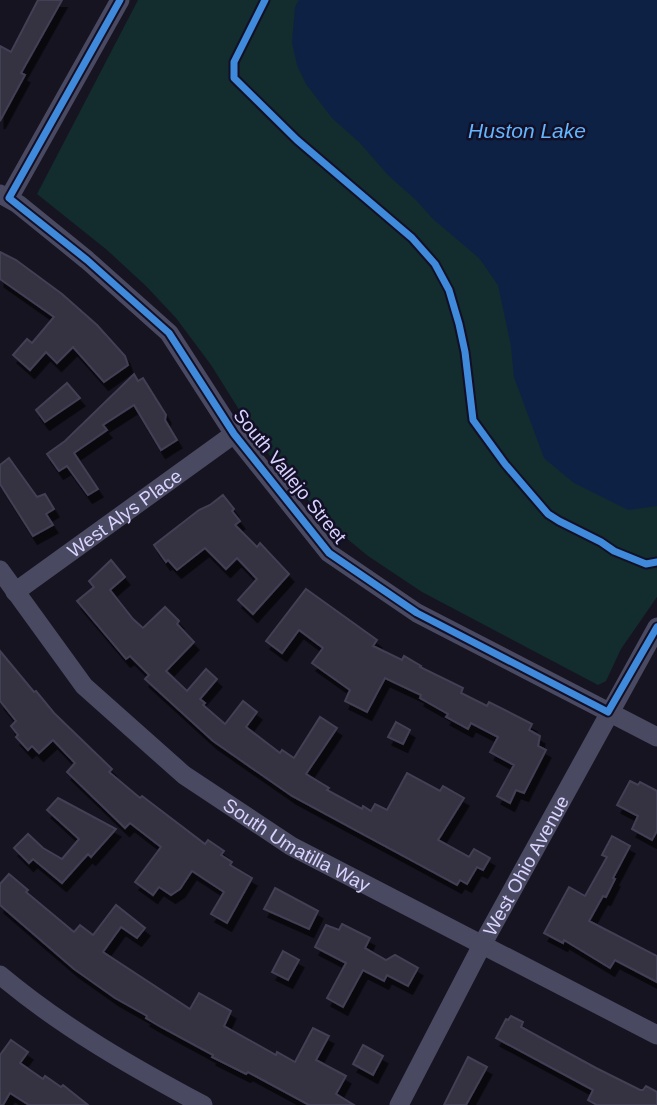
<svg xmlns="http://www.w3.org/2000/svg" width="657" height="1105" font-family="Helvetica,sans-serif">
<defs>
<filter id="shadow"><feDropShadow dx="4.5" dy="8" stdDeviation="0" flood-color="#0009"/></filter>
</defs>
<rect width="100%" height="100%" fill="#161421"/>
<!-- green -->
<path fill="#132c2d" d="M138,0H657V597L621,649L606,681L598,685L422,592L368,556L340,533L286,477L258,440L211,365L176,318L146,286L107,250L37,194Z"/>
<!-- water -->
<path fill="#0d2144" d="M299,0H657V506L628,510L574,483L544,458L514,377L511,346L498,285L479,258L433,219L416,200L388,175L360,143L332,118L306,84L297,65L292,43L295,7Z"/>
<!-- building -->
<g fill="#343243" stroke="#433f54" stroke-width="2" filter="url(#shadow)">
<path d="M38,0H62L21,73L25,75L0,121V46L11,52Z"/>
<path d="M0,252L16,260L62,294L97,325L125,356L128,365L104,382L73,347L57,363L46,352L30,370L13,355L27,339L32,343L54,317L0,279Z"/>
<path d="M134,374L138,381L143,378L166,415L165,420L177,440L161,450L134,405L103,425L107,430L74,453L98,489L88,495L67,466L59,471L47,454L65,441Z"/>
<path d="M67,383L80,398L45,422L36,410Z"/>
<path d="M9,458L37,497L45,494L54,509L46,514L53,525L33,536L0,484V465Z"/>
<path d="M223,495L234,509L232,511L240,521L235,525L257,547L260,543L289,574L253,614L238,600L257,579L237,558L226,569L205,548L177,570L168,560L166,562L154,545L199,510L210,505Z"/>
<path d="M111,560L125,577L110,590L133,619L143,628L165,607L179,621L177,624L194,642L166,671L187,691L206,669L217,679L200,699L205,703L203,705L225,724L243,701L257,712L246,727L280,753L282,750L294,758L320,717L337,728L306,774L329,788L327,790L362,809L363,806L371,811L375,804L387,810L407,773L440,791L443,786L464,798L438,840L469,857L474,849L490,858L483,870L477,867L467,884L460,880L457,885L292,796L213,741L145,679L149,675L130,656L126,659L77,601L94,587L89,581Z"/>
<path d="M306,589L377,640L373,646L402,660L404,656L421,666L420,667L463,688L461,693L487,706L489,702L532,724L529,730L540,736L538,746L546,750L524,793L516,790L510,803L497,796L514,765L490,752L498,737L471,723L468,729L446,717L448,714L420,698L421,695L385,678L367,712L345,701L350,690L312,663L323,648L299,630L282,653L266,641Z"/>
<path d="M0,651L34,692L36,691L54,713L112,769L109,772L140,798L142,796L205,844L208,840L224,851L221,855L232,862L230,865L252,878L227,923L211,914L224,892L192,871L180,889L171,895L159,887L153,895L135,882L161,847L130,823L125,828L67,772L75,763L53,740L39,753L32,746L28,750L16,737L18,735L11,726L16,721L0,701Z"/>
<path d="M396,722L410,730L403,744L388,737Z"/>
<path d="M630,781L638,785L640,782L657,791V831L652,840L632,829L638,816L617,805Z"/>
<path d="M58,798L116,829L91,857L88,854L62,883L33,859L29,863L14,848L28,834L43,848L62,859L79,839L47,810Z"/>
<path d="M612,836L630,846L613,878L615,879L606,897L603,896L589,921L657,956V982L615,960L610,968L564,940L563,943L544,933L569,887L585,896L607,857L602,855Z"/>
<path d="M9,874L28,890L26,892L74,932L80,925L93,935L116,905L145,928L137,938L121,927L103,952L190,1009L199,993L231,1011L224,1026L276,1055L277,1052L295,1062L313,1028L329,1036L316,1060L346,1076L336,1094L354,1105H309L248,1072L246,1074L212,1057L213,1055L161,1027L146,1018L147,1016L115,998L74,969L0,905V884Z"/>
<path d="M275,888L318,911L309,929L264,909Z"/>
<path d="M342,924L370,938L365,948L386,960L395,955L418,968L408,986L387,975L384,981L363,970L343,1007L327,998L346,963L315,947L326,925L339,930Z"/>
<path d="M283,951L299,960L288,980L272,972Z"/>
<path d="M511,1016L523,1022L521,1027L596,1068L640,1090H643L646,1086L657,1092V1105H597L588,1100L593,1090L496,1038L506,1019L508,1020Z"/>
<path d="M11,1040L28,1052L20,1063L43,1079L45,1076L61,1087L63,1085L88,1105H29L10,1093L3,1105H0V1055Z"/>
<path d="M363,1045L383,1056L373,1075L353,1064Z"/>
<path d="M468,1057L487,1067L466,1105H444Z"/>
</g>
<g fill="none" stroke-linecap="round" stroke-linejoin="round">
<!-- minor -->
<g stroke="#4a4962" stroke-width="19">
<path d="M0,194L18,204L87,260L169,333L234,434L329,553L417,613L657,737"/>
<path d="M9,198L120,0"/>
<path id="s1" d="M0,570L84,686L184,775L291,846L657,1035"/>
<path id="s2" d="M15,592L234,434"/>
<path d="M0,975C62,1027 132,1067 203,1105"/>
<path id="s3" d="M399,1105L482,945L657,627"/>
</g>
<defs>
<g id="cycleway">
<path d="M120,0L9,198L87,260L169,333L234,434L329,553L417,613L608,712L657,627"/>
<path d="M265,0L234,62V78L297,140L412,238L435,264L449,290L459,324L465,352L473,420L505,464L548,514L559,521L601,542L614,551L646,564L657,562"/>
</g>
</defs>
<!-- cycleway casing -->
<use href="#cycleway" stroke="#130f26" stroke-width="11"/>
<!-- cycleway -->
<use href="#cycleway" stroke="#408adc" stroke-width="7"/>
</g>
<g text-anchor="middle" dominant-baseline="central" stroke-width="5" stroke-linejoin="round" paint-order="stroke">
<!-- street labels -->
<g font-size="19" fill="#d9d4ff" stroke="#130f26">
<text transform="translate(290 476) rotate(51)">South Vallejo Street</text>
<text stroke="none"><textPath href="#s2" startOffset="135">West Alys Place</textPath></text>
<text stroke="none"><textPath href="#s1" startOffset="410">South Umatilla Way</textPath></text>
<text stroke="none"><textPath href="#s3" startOffset="271">West Ohio Avenue</textPath></text>
</g>
<!-- water labels -->
<g font-size="21" font-style="italic" fill="#62b6ff" stroke="#130f26">
<text x="527" y="130">Huston Lake</text>
</g>
</g>
</svg>
